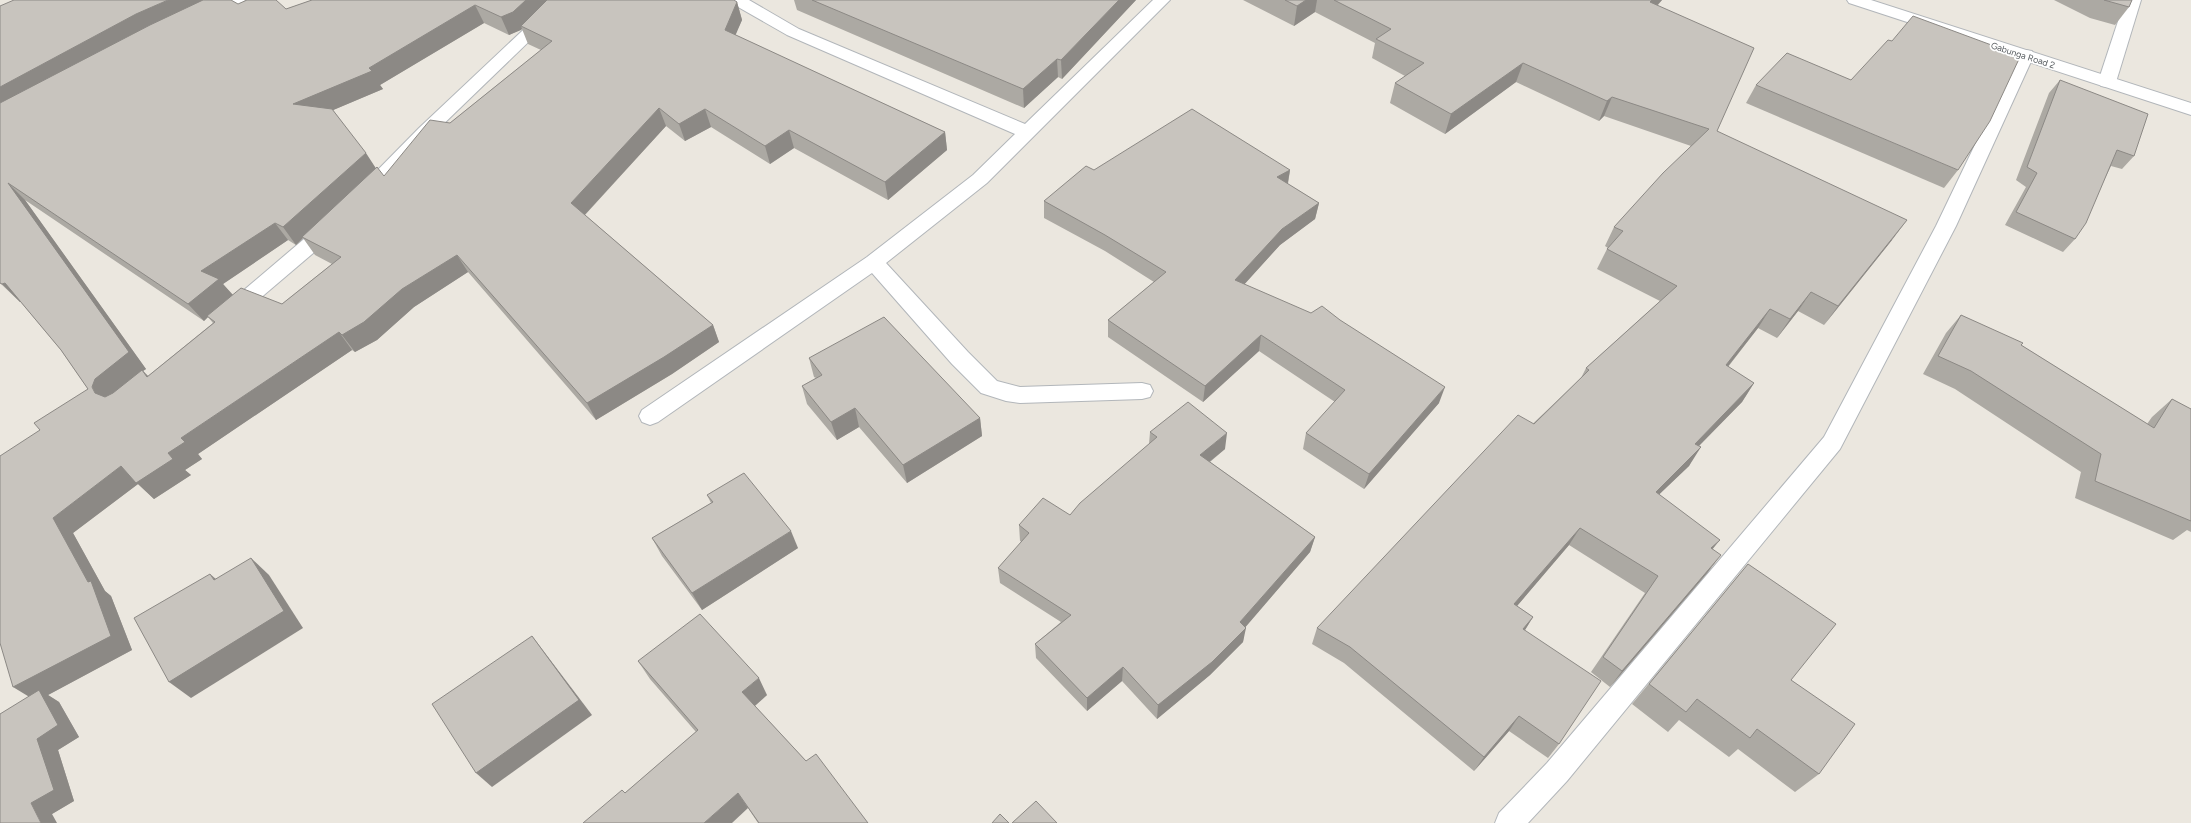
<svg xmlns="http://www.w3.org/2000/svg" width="2191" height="823" font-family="Figtree,sans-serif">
<rect width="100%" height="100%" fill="#ebe7df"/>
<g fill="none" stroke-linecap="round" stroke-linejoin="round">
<defs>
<g id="minor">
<path d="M224,0H245L243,3L213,17H201L199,14L201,11Z"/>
<path d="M555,0H572L431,136L370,202L363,203L356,202L354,197L356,192L419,128Z"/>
<path d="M729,0H749L799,29L1025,124L1153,0H1170L987,183L886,263L968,352L997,381L1020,387L1142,383L1150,385L1153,391L1150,397L1142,399L1020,403L1006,401L981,393L952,364L872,273L658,422L650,425L642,422L639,416L642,410L867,257L973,175L1015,134L787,35L731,3Z"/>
<path d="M2125,0H2141L2116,82L2113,86L2107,87L2101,86L2098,82Z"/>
<path d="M2026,50L2032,51L2034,55L1956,226L1840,449L1567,781L1528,823H1495L1499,813L1547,763L1824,437L1936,226L2018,55L2020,51Z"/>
<path d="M331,220L338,222L341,227L338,232L238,317L231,320L224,317L221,312L224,307L324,222Z"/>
</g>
<path id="tertiary" d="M1847,0H1871L2191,103V115L1849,3Z"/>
</defs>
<!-- minor casing -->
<use href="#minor" stroke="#b2b6ba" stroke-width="2"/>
<!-- tertiary casing -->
<use href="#tertiary" stroke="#b2b6ba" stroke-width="2"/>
<!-- minor -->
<use href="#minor" fill="#fff" fill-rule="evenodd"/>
<!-- tertiary -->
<use href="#tertiary" fill="#fff" fill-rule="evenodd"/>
</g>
<!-- wall -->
<g fill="#aca9a3" fill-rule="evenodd">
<path d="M312,0L737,2L742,20L735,35L945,132L947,150L888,200L794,148L770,164L711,127L685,141L666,126L585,215L713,325L719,342L672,374L596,420L468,272L414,307L377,340L355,352L352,350L198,454L202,459L185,470L191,475L154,499L138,484L73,533L105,591L111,596L132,650L48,695L59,702L79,737L58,750L74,801L52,814L0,823L28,697L40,430L88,389L61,350L20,301V302L0,283V6L238,4L286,9ZM484,23L509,35L522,29L528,44L541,50L450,123L384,176L376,169L333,110L383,89L380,85ZM25,200L204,321L208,317L213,323L148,376L143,371L146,369ZM303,238L315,255L332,264L282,304L232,295L223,284L288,240L296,245Z"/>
<path d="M794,0H1136L1062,79L1058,77L1024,108L797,10Z"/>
<path d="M1243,0H1662L1658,5L1717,131L1892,240L1824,325L1798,311L1777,338L1758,328L1728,367L1754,383L1742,402L1699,446L1689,466L1659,494L1713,549L1708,572L1610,687L1591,672L1645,593L1569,545L1517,606L1533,617L1525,630L1559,744L1548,758L1509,731L1474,771L1344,663L1312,644L1317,628L1581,378L1586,368L1660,301L1597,269L1607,249L1608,248L1605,246L1614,227L1691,146L1604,116L1599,121L1516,82L1445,134L1390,103L1395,83L1405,76L1372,58L1375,43L1315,12L1294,26Z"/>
<path d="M2054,0H2132L2129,7L2115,25L2090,18Z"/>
<path d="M2060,80L2134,156L2122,169L2111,166L2075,239L2063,252L2005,225L2026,187L2016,180L2049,93Z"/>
<path d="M1756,85L1958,170L1944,188L1746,103Z"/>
<path d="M1094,170H1290L1288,184L1319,203L1315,219L1280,245L1244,284L1439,403L1364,489L1303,449L1306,433L1335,402L1259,351L1203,402L1108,337V320L1154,282L1105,251L1044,218V201Z"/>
<path d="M1961,315L2021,345L2147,424L2152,417L2172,399L2190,409L2191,408V532L2187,530L2173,540L2075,498L2081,472L1955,389L1923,374L1946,333Z"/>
<path d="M809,358L980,418L982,436L907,483L859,427L837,440L807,404L802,386L816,378L814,377Z"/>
<path d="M1150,432L1225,449L1210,462L1315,537L1310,552L1245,627L1243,642L1210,675L1157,719L1122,681L1087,711L1036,658L1035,644L1061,622L1000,583L998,568L1022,542L1020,541L1019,525L1070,515L1149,444Z"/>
<path d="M707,495L798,548L702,610L662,556L652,538L711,503Z"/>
<path d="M1748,564L1791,680L1819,774L1795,792L1738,749L1729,757L1679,720L1668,732L1632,704Z"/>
<path d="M638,661L767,695L755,706L806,761L868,823H758L748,808L625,793L696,732L650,679Z"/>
</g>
<!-- shaded-wall -->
<g fill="#8c8985">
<path d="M168,0H215L0,113V87L136,14Z"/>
<path d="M526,0H553L521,26L522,29L521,30L509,35L501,17Z"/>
<path d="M1119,0H1136L1062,79L1061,60Z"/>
<path d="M1306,0H1317L1315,12L1294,26L1297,6Z"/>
<path d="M1652,0H1662L1642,21L1650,2Z"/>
<path d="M737,2L742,20L730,48L725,30Z"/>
<path d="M475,5L484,23L380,85L383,89L305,122L293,104L369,68Z"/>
<path d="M1057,59L1058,77L1024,108L1023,89Z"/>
<path d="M1523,63L1516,82L1445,134L1451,114Z"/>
<path d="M1612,97L1604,116L1599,121L1607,101Z"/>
<path d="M659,108L666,126L579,221L571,203Z"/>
<path d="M705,109L711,127L685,141L679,124Z"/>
<path d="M789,130L794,148L770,164L765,146Z"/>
<path d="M945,132L947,150L888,200L885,182Z"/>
<path d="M366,153L377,170L302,237L303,238L296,245L283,227Z"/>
<path d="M1290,170L1287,187L1277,177Z"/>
<path d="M8,183L25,200L146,369L143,371L159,387L110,404L95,393Z"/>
<path d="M1319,203L1315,219L1280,245L1233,297L1235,280L1282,229Z"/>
<path d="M1907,220L1892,240L1824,325L1838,306Z"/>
<path d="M275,223L288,240L223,284L234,296L207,316L208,317L204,321L188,304L201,271Z"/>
<path d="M457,255L468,272L414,307L377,340L355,352L342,335L402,289Z"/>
<path d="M5,283L23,300L20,302L2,284Z"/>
<path d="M1811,292L1798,311L1777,338L1790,319Z"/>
<path d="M1770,309L1758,328L1714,384L1726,365Z"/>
<path d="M713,325L719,342L672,374L596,420L587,403Z"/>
<path d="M339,332L352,350L198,454L202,459L185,470L191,475L154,499L138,484L73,533L105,591L111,596L132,650L48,695L59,702L79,737L58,750L74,801L52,814L57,823H41L31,803L37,739L36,701L13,687L88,582L53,518L121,466L168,453L181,438Z"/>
<path d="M1261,335L1259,351L1203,402L1205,386Z"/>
<path d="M1754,383L1742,402L1683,462L1695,444Z"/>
<path d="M1445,387L1439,403L1364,489L1369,474Z"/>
<path d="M855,408L859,427L837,440L831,422Z"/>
<path d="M980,418L982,436L907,483L903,465Z"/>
<path d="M1227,433L1225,449L1198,471L1200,455Z"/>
<path d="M1701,447L1689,466L1644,509L1656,492Z"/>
<path d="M1580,528L1569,545L1505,620L1514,604Z"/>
<path d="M791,531L798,548L702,610L692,593Z"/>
<path d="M1315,537L1310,552L1237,637L1240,622Z"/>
<path d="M1720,540L1706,557L1711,548Z"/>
<path d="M1721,555L1708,572L1610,687L1622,671Z"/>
<path d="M251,558L269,575L303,628L191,698L169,682Z"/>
<path d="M210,574L230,591L214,580Z"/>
<path d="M1533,617L1523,633V629Z"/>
<path d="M1246,628L1243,642L1210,675L1157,719L1158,705Z"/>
<path d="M532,636L545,653L592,715L492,787L476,773Z"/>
<path d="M1123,667L1122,681L1087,711V698Z"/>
<path d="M759,678L767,695L751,709L742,692Z"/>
<path d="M1519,716L1509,731L1474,771L1484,757Z"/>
<path d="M738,793L748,808L732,823H704Z"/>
</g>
<!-- building -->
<g fill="#c8c4be" stroke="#8c8985">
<path d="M14,0H168L136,14L0,87V6Z"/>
<path d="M203,0H231L238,4L247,0H276L286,9L312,0H526L513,12L501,17L475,5L369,68L372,71L293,104L332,109L366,153L283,227L275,223L201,271L219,279L188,304L8,183L129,352L95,379L92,387L95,393L105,397L113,393L142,370L147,377L215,322L207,316L241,288L282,304L341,257L302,237L377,167L384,176L430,120L450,123L552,41L521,26L547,0H734L737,2L725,30L945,132L885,182L789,130L765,146L705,109L679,124L659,108L571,203L713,325L664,357L587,403L457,255L402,289L364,322L342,335L339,332L181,438L185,442L168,453L173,459L136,483L121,466L53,518L88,582L91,581L111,636L13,687L0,643V456L40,430L34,423L88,389L61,350L5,283L2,284L0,283V103L150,25Z"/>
<path d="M812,0H1119L1061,60L1057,59L1023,89Z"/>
<path d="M1285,0H1306L1297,6Z"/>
<path d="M1334,0H1652L1650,2L1754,48L1717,131L1907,220L1838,306L1811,292L1790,319L1770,309L1726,365L1754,383L1695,444L1701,447L1656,492L1720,540L1711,548L1721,555L1622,671L1603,657L1658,576L1580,528L1514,604L1533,617L1523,629L1601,681L1559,744L1519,716L1484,757L1350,647L1317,628L1518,415L1534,424L1589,370L1586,368L1677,286L1607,249L1623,231L1614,227L1663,173L1709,129L1612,97L1607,101L1523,63L1451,114L1395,83L1424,63L1376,39L1391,29Z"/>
<path d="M2104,0H2132L2129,7Z"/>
<path d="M1913,16L2013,53V57L2019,59L1990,121L1958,170L1756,85L1787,53L1851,80L1888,40L1892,41Z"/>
<path d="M2060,80L2148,114L2134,156L2117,150L2086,223L2075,239L2016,212L2037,173L2027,167Z"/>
<path d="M1192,109L1290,170L1277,177L1319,203L1282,229L1235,280L1311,313L1322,306L1340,320L1445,387L1369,474L1306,433L1345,390L1261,335L1205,386L1108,320L1166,272L1105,235L1044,201L1086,166L1094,170Z"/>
<path d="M1961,315L2023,343L2021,345L2154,428L2172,399L2191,409V521L2095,481L2101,454L1971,371L1938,356Z"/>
<path d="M884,317L980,418L903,465L855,408L831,422L802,386L822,375L809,358Z"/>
<path d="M1188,402L1227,433L1200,455L1315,537L1240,622L1246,628L1212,662L1158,705L1123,667L1087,698L1035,644L1071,615L998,568L1029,533L1019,525L1043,498L1070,515L1080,503L1157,437L1150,432Z"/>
<path d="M744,473L791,531L692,593L652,538L713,502L707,495Z"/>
<path d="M251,558L284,611L169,682L134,618L210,574L214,580Z"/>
<path d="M1748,564L1836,624L1791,680L1855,724L1819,774L1757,729L1750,738L1697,699L1686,712L1649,684Z"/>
<path d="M700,614L759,678L742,692L806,761L816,754L868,823H759L738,793L704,823H583L622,790L625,793L698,730L638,661Z"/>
<path d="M532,636L579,700L476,773L432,704Z"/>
<path d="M39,690L58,725L37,739L54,790L31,803L41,823H0V714Z"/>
<path d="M1036,801L1057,823H1012Z"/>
<path d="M1000,814L1009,823H992Z"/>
</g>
<g text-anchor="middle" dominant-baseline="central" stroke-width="3.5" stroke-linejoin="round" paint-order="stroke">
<!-- far-street labels -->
<g font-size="9" fill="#585d60" stroke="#fff">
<text transform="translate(2023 55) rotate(18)">Gabunga Road 2</text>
</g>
</g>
</svg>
